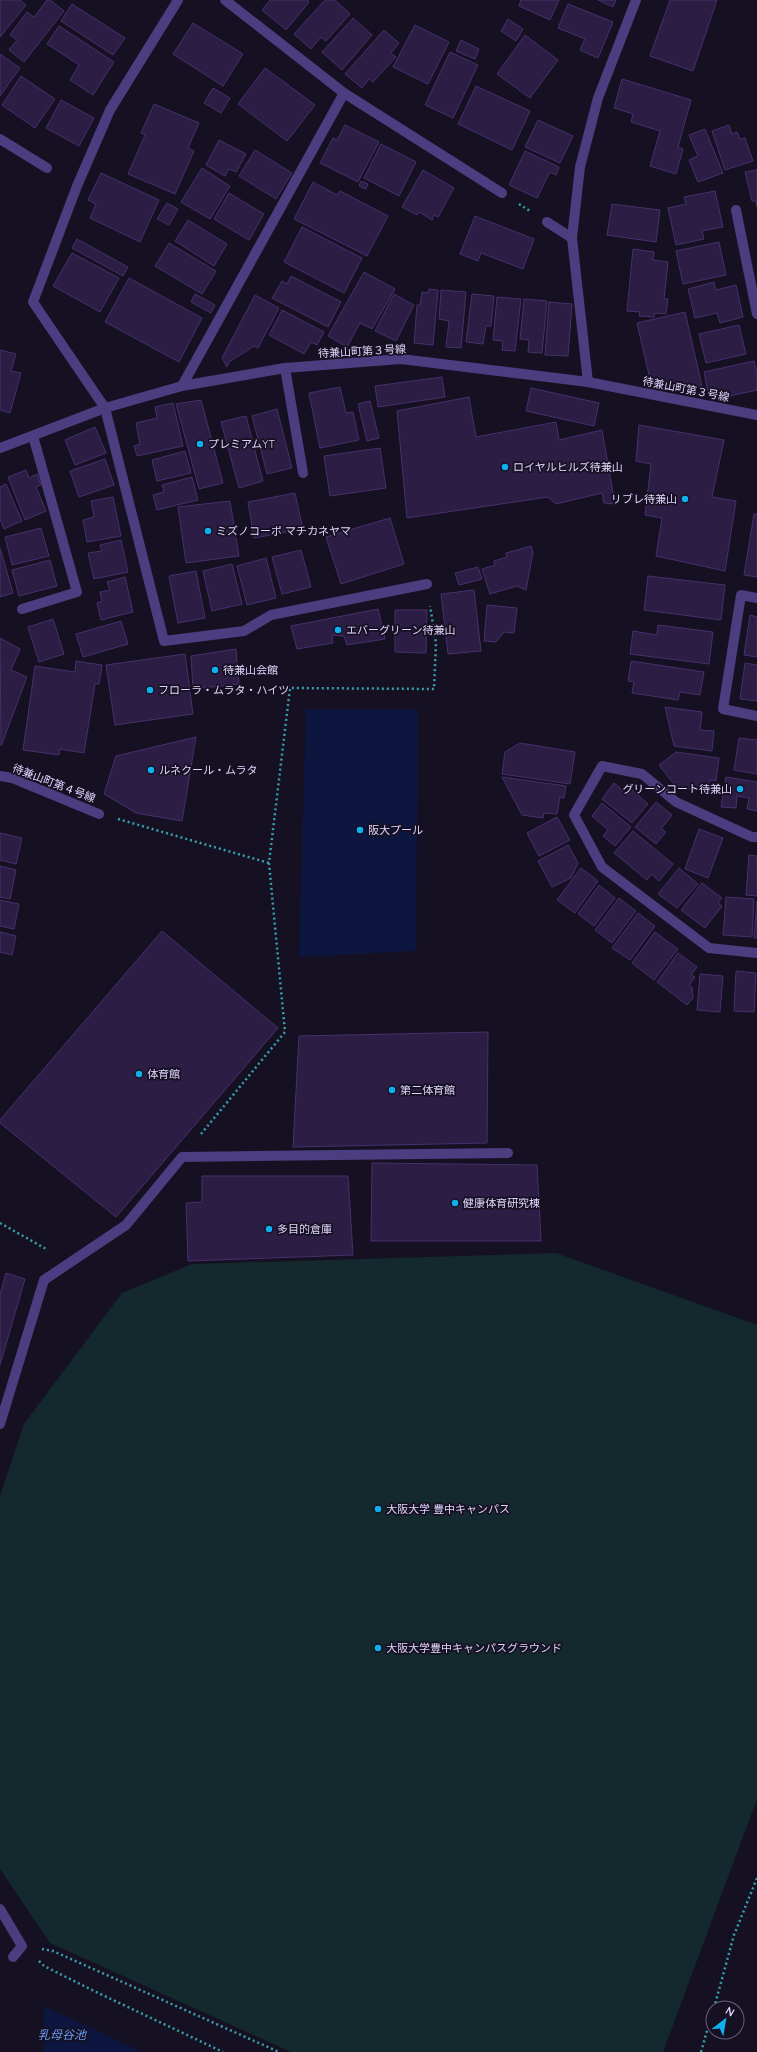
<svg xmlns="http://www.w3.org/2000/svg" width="757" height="2052" font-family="Quicksand,'Noto Sans JP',sans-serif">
<rect width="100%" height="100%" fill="#161023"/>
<!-- green -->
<path fill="#13292d" d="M556,1253L757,1325V1799L663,2052H291L50,1943L0,1869V1496L24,1424L122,1293L192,1264Z"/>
<!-- water -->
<g fill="#0d163f">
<path d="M306,709H418L416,951L299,957Z"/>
<path d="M44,2006L142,2052H43Z"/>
</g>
<!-- building -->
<g fill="#2b1d43" stroke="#47306d">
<path d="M0,0H20L26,5L0,37Z"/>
<path d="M47,0H50L64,11L24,62L9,50L17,40L10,35L27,12L34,17Z"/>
<path d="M270,0H307L309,2L286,30L262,10Z"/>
<path d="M325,0H335L350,14L326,41L321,37L311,49L294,34Z"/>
<path d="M521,0H559L550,20L519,6Z"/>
<path d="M598,0H616L613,7Z"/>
<path d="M670,0H717L693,71L650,56Z"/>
<path d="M72,4L125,38L113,55L61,21Z"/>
<path d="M568,4L613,22L598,58L580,50L585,39L558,28Z"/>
<path d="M353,18L372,35L342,70L322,52Z"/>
<path d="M508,19L523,29L516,41L501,31Z"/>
<path d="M193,23L243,54L223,86L173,54Z"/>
<path d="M415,25L449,42L428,84L393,67Z"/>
<path d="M59,26L114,62L93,95L70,80L79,65L47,44Z"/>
<path d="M384,30L399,43L391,53L396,57L373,82L369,79L362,88L345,74Z"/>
<path d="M525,35L558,60L530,98L497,74Z"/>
<path d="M461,40L479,49L475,59L456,51Z"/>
<path d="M450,52L478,65L453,118L425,105Z"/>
<path d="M0,54L20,68L0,96Z"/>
<path d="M265,68L315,105L287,141L238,104Z"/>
<path d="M21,76L55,99L35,128L2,105Z"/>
<path d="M622,79L691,100L678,147L683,149L676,174L650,166L660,131L631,122L633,114L614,108Z"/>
<path d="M476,86L530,111L512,150L458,124Z"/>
<path d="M213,88L230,98L221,113L204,103Z"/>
<path d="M61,100L94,118L79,146L46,128Z"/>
<path d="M154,104L199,123L188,148L194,151L175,194L128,174L145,135L141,133Z"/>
<path d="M538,120L573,136L560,163L525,147Z"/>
<path d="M345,125L379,142L358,182L320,163L333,138L337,140Z"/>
<path d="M729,125L732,134L737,132L740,139L745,138L753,161L725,170L712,131Z"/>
<path d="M705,129L723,173L698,182L689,160L698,156L689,135Z"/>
<path d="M219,140L246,154L236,172L229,169L225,176L206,165Z"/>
<path d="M381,144L416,162L399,196L364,178Z"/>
<path d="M255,150L292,173L276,199L239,176Z"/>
<path d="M525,151L559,167L556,175L550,172L537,198L509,185Z"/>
<path d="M202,168L230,186L210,219L181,202Z"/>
<path d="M423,170L454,188L438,217L434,215L432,220L419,212L417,215L402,207Z"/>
<path d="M757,170V207L756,201H752L745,172Z"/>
<path d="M101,173L159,200L140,242L90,218L96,204L88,200Z"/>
<path d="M361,181L368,184L366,189L359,186Z"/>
<path d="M313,182L337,195L340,191L388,216L367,256L294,219Z"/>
<path d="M715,191L723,227L702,231L704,239L676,245L668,208L686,204L684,197Z"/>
<path d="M229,193L264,214L249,240L214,219Z"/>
<path d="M167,203L178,209L169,225L157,219Z"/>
<path d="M612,204L660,210L656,242L607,235Z"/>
<path d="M475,216L534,239L523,269L481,253L478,261L460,254Z"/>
<path d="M188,220L227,244L214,266L175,241Z"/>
<path d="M302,227L362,258L344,293L284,262Z"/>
<path d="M77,239L128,267L123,276L72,248Z"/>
<path d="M719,242L726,275L683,284L676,251Z"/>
<path d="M169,243L216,271L202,294L155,266Z"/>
<path d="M633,249L654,252L653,260L668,262L664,299H668L666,314L655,313L654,317L639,316L640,312L627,311Z"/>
<path d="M72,253L119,278L100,312L53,286Z"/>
<path d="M364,272L395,289L372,329L360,323L347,347L328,336Z"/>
<path d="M291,276L341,302L328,327L272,298L282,281L287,284Z"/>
<path d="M129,278L202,318L179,362L105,322Z"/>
<path d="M714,282L716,290L736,285L743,317L720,323L717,313L695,318L688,289Z"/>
<path d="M429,289L438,290L433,345L414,343L417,305H420L422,292L428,293Z"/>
<path d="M441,290L466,292L461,348L446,347L449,321L439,319Z"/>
<path d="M195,294L215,305L211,313L191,302Z"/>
<path d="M394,294L414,305L396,341L375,331Z"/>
<path d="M472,294L494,296L491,326H486L483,344L466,342Z"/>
<path d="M255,295L279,308L258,348L254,346L229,362L227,367L222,358Z"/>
<path d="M497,297L521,299L515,351L502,350L503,341L493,340Z"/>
<path d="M524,299L547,301L542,353L528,352L529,340L520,339Z"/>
<path d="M549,302L572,304L568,356L545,355Z"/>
<path d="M282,310L324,332L317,345L311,342L304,354L269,335Z"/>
<path d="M685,312L702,386L679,391L678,386L653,392L637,323Z"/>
<path d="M739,325L746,354L706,363L699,334Z"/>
<path d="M0,350L16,354L11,371L21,373L10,413L0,410Z"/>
<path d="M754,361L757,374V390L721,398V395L709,397L704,372Z"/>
<path d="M442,377L445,397L378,407L375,386Z"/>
<path d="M340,387L346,413L353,412L359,440L320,448L309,393Z"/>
<path d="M531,388L599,403L594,426L526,411Z"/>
<path d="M469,397L476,437L556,422L559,440L602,430L615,504L604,503L602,493L556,504L548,497L407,518L397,411Z"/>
<path d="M201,400L223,483L199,489L176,404Z"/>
<path d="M370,401L379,438L367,441L358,404Z"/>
<path d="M173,403L183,446L137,456L134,446L140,444L136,423L157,418L155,407Z"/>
<path d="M277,409L292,468L267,474L252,416Z"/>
<path d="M246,416L263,481L239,488L221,422Z"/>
<path d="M639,425L724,440L712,497L736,501L725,571L656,556L662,518L645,515L651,464L636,461Z"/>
<path d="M95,427L106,453L75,465L65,440Z"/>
<path d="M380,448L386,488L330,496L324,456Z"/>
<path d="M185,451L191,473L157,481L152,460Z"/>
<path d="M105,459L114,485L79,497L70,471Z"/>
<path d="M26,470L29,478L37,474L41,485L36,487L46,511L25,520L8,477Z"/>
<path d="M192,477L198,500L157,510L153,495L164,492L162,485Z"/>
<path d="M6,484L22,521L4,529L0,519V487Z"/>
<path d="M295,493L303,529L254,538L248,502Z"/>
<path d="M113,497L121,536L87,542L83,520L94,517L91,501Z"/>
<path d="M230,501L239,556L186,563L178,507Z"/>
<path d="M754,514H757V577L744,575Z"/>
<path d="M390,518L404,564L341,584L326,537Z"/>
<path d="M41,528L49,556L12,565L5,537Z"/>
<path d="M121,540L128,572L94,579L88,553L102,551L100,545Z"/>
<path d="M531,546L533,552L526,590L517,586L490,594L482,569L495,565L494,561L507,557L506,553Z"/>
<path d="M0,548L13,593L0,597Z"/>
<path d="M301,550L311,587L282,594L272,557Z"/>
<path d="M266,558L276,598L247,605L237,566Z"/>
<path d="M50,560L57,586L19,596L12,570Z"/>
<path d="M232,564L242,604L212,611L203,571Z"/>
<path d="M478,567L482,579L459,585L455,573Z"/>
<path d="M196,571L205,618L178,623L169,576Z"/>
<path d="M648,576L725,585L721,620L644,610Z"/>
<path d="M125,577L133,612L101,620L97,603L102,601L100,592L110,590L107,582Z"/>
<path d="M474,590L481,651L448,654L441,594Z"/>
<path d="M487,605L517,608L514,633L504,632L496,642L484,641Z"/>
<path d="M378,609L385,639L347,645L344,636L332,635L333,643L297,649L291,626Z"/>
<path d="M395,610H427L426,653L395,652Z"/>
<path d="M750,615L757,617V657L744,655Z"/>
<path d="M53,619L64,654L39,662L28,627Z"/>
<path d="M121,621L128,644L83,657L76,634Z"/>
<path d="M658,625L713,632L709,664L630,654L633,631L657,635Z"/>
<path d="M0,638L20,649L11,670L27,677L1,746Z"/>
<path d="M236,649L239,684L193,689L191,656Z"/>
<path d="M185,654L193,714L115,725L106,665Z"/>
<path d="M76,661L102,665L99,684H95L84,753L60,749L59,755L23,750L35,666L75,672Z"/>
<path d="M631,661L704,672L700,695L680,692L678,700L632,693L634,682L628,681Z"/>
<path d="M745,663L757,665V701L740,699Z"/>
<path d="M665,707L702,712L700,730L714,731L712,751L674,746Z"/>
<path d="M196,737L182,821L136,813L104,794L116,756Z"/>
<path d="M739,738L757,740V774L734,770Z"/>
<path d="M520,743L575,752L570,784L502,774L505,752Z"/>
<path d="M676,752L719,758L716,781L710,780L708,792L676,787L659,765Z"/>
<path d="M502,777L566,786L564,798L560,797L557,814L544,813L543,818L522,815Z"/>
<path d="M726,777L757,782V811L747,809L749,798L737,796L736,808L721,807Z"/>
<path d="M614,783L628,795L632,790L648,804L632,823L602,799Z"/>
<path d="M656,802L672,815L661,829L666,832L656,844L635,827Z"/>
<path d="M602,803L631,827L615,846L603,836L608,830L592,816Z"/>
<path d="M557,817L570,840L539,856L527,833Z"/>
<path d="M699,829L723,838L708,878L685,869Z"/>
<path d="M633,831L673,864L659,881L651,874L647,880L614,853Z"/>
<path d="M0,833L22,838L16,864L0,860Z"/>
<path d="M568,845L578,863L571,878L552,887L538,861Z"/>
<path d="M749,855L757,856V896L746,895Z"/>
<path d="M0,866L16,870L10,899L0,897Z"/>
<path d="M581,868L598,881L575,913L557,900Z"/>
<path d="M679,868L698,884L677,908L658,894Z"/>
<path d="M702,883L722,898L718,903L722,906L705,928L681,910Z"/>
<path d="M599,885L615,898L594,926L578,914Z"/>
<path d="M726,897L754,899L752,937L723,935Z"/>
<path d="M619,898L636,911L612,943L595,930Z"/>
<path d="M0,900L19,904L14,929L0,926Z"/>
<path d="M757,901V938H754Z"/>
<path d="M638,913L655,926L630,960L612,948Z"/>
<path d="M162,931L278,1028L116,1217L0,1123V1120Z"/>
<path d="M0,932L16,936L12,955L0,952Z"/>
<path d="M655,932L678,949L654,980L632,963Z"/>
<path d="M678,953L697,967L691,975L695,977L689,985L692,987L693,998L687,1005L657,982Z"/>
<path d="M736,971L756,973L754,1012L734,1011Z"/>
<path d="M700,974L723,976L720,1012L697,1010Z"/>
<path d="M488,1032L487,1143L293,1147L299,1036Z"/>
<path d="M372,1163L537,1165L541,1241H371Z"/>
<path d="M202,1176H348L353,1255L188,1261L186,1203L202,1202Z"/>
<path d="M6,1273L25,1279L0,1365V1295Z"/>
</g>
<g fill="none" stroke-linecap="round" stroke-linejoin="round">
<!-- path -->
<g stroke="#36a1ae" stroke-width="2.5" stroke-dasharray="2 3" stroke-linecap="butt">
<path d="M519,204L530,211"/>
<path d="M118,819L269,863"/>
<path d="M201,1134L285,1032L269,863L290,688L434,689L436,643L430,606"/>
<path d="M0,1223L48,1250"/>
<path d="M42,1949L53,1951L279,2052"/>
<path d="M39,1961L44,1966L94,1991L223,2052"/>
<path d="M714,2008L734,1935L757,1878"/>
<path d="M701,2052L713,2010"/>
</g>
<!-- lane -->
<g stroke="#4b3d7f" stroke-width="10">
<path d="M0,1424L44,1280L126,1225L182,1157L508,1153"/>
<path d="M0,1909L22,1946L13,1957"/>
</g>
<!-- street -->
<g stroke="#4b3d7f" stroke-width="10">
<path d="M178,0L110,110L77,186L33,302L105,408L164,641L244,631L271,615L427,584"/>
<path d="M225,0L344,93L502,193"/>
<path d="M0,139L47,168"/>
<path d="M736,210L757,314"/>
<path d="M547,222L572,238"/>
<path d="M285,368L303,473"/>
<path d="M588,382L572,238L580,167L598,98L636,0"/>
<path d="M182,386L344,93"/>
<path d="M0,448L105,408L182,386L285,368L401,359L588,382L757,415"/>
<path d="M757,598L741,595L723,709L757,716"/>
<path d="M22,609L77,592L33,436"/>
<path d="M0,776L12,778L99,814"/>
<path d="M757,837H752L676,802L642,774L602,766L574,815L602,867L709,948L757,953"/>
</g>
</g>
<!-- markers -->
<g fill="#0eb1ee" stroke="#161023" stroke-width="1.5">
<circle cx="200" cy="444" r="4"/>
<circle cx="505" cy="467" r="4"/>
<circle cx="685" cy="499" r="4"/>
<circle cx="208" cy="531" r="4"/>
<circle cx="338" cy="630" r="4"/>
<circle cx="215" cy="670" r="4"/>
<circle cx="150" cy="690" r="4"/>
<circle cx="151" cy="770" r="4"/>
<circle cx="740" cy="789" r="4"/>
<circle cx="360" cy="830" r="4"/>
<circle cx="139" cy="1074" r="4"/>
<circle cx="392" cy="1090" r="4"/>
<circle cx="455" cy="1203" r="4"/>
<circle cx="269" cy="1229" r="4"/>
<circle cx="378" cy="1509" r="4"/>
<circle cx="378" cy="1648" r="4"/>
</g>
<g text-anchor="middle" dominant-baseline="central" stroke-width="3.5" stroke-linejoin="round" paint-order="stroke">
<!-- street labels -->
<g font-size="11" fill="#e0d4fc" stroke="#161023">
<text transform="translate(362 351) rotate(-3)">待兼山町第３号線</text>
<text transform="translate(686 389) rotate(11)">待兼山町第３号線</text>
<text transform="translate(54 783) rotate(21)">待兼山町第４号線</text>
</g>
<!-- poi labels -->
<g font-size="11" fill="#e0d4fc" stroke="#161023" text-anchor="start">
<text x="208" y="444">プレミアムYT</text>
<text x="513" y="467">ロイヤルヒルズ待兼山</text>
<text x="677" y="499" text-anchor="end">リブレ待兼山</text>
<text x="216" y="531">ミズノコーポ マチカネヤマ</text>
<text x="346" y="630">エバーグリーン待兼山</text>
<text x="223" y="670">待兼山会館</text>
<text x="158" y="690">フローラ・ムラタ・ハイツ</text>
<text x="159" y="770">ルネクール・ムラタ</text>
<text x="732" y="789" text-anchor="end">グリーンコート待兼山</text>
<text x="368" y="830">阪大プール</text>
<text x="147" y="1074">体育館</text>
<text x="400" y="1090">第二体育館</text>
<text x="463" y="1203">健康体育研究棟</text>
<text x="277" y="1229">多目的倉庫</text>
<text x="386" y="1509">大阪大学 豊中キャンパス</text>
<text x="386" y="1648">大阪大学豊中キャンパスグラウンド</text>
</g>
<!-- water labels -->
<g font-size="12" font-style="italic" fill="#699cf6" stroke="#161023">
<text x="62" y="2034">乳母谷池</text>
</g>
</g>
<!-- north arrow -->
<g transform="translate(725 2020) rotate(31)"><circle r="19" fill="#161023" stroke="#675e7a"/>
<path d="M0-3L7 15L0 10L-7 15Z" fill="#0eb1ee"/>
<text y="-6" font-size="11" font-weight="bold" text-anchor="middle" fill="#e0d4fc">N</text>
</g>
</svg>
